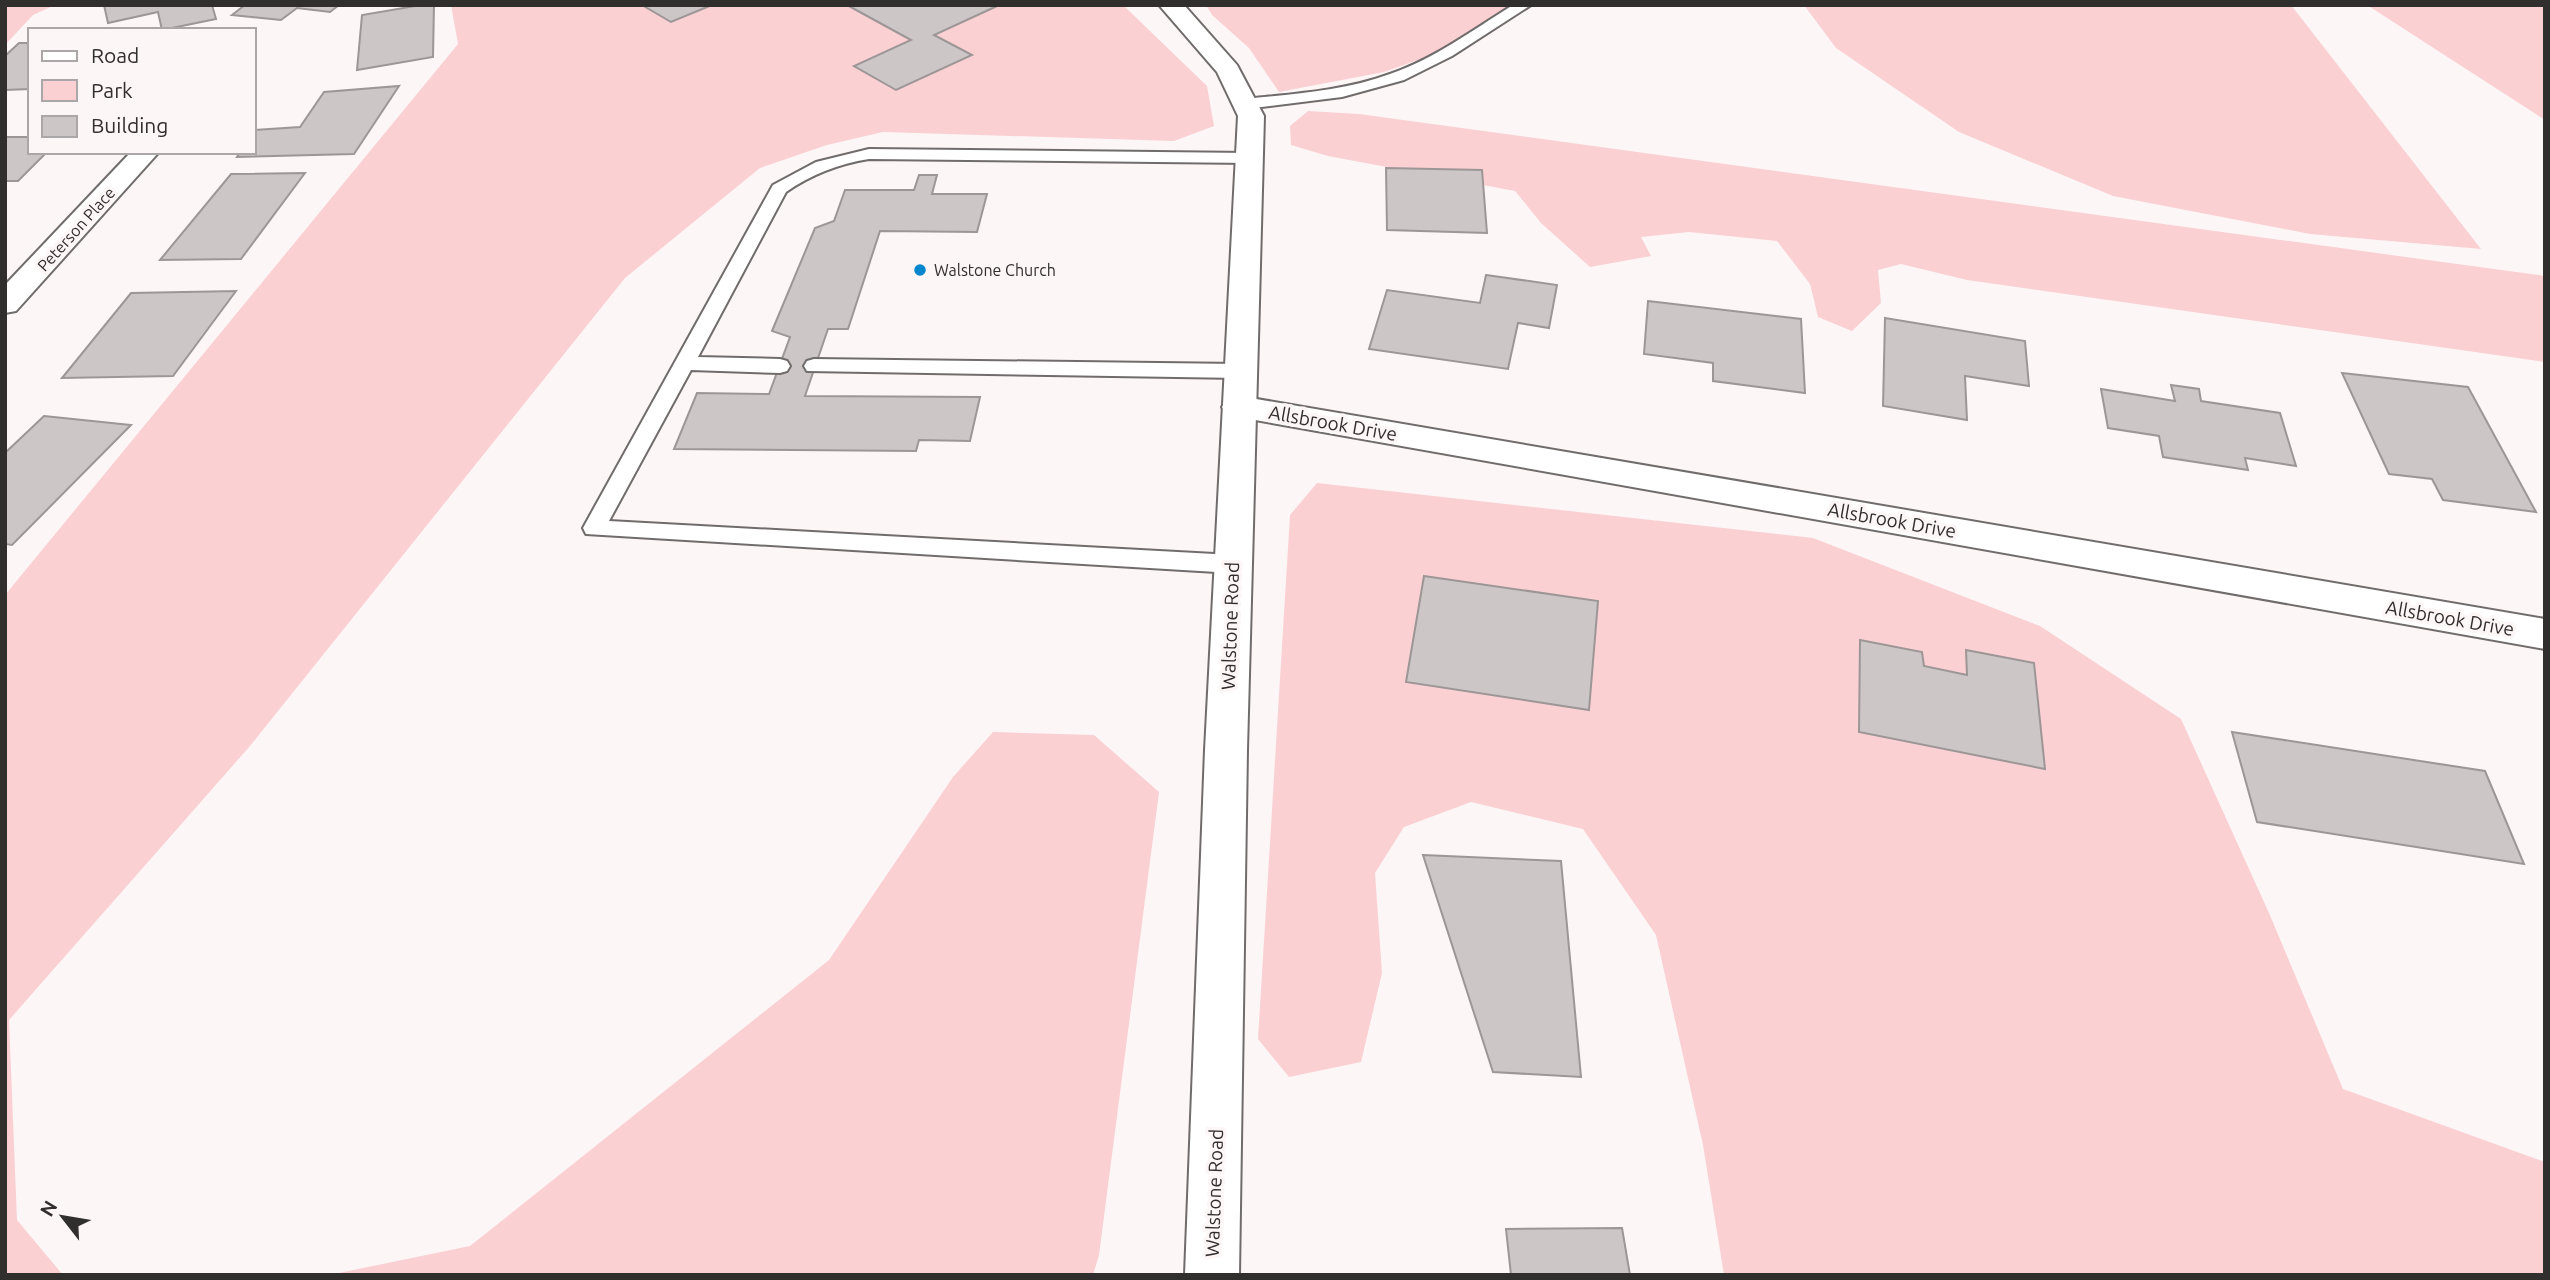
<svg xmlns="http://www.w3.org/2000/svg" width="2550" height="1280" font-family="Ubuntu,sans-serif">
<rect width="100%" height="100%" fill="#fdf6f7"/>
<!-- green -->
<g fill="#fbd0d3">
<path d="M5,5H55L33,15L5,45Z"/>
<path d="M451,5H1123L1207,86L1214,126L1174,141L883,132L827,145L760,168L625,278L250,746L9,1020L17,1220L63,1275H5V595L458,44Z"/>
<path d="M1206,5H1518L1446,50L1384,72L1279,92L1249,48L1212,15Z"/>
<path d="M1804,5H2291L2481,249L2310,234L2113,196L1959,132L1836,48Z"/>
<path d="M2367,5H2545V120Z"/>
<path d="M1308,111L1359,114L2545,276V362L1967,280L1901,264L1878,270L1881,303L1852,331L1818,317L1810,284L1777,241L1689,232L1641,237L1651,256L1590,267L1541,223L1515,191L1328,156L1291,145L1290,126Z"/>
<path d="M1317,483L1813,538L2040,626L2181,719L2269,913L2343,1089L2545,1162V1275H1724L1703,1145L1656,935L1583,829L1471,802L1404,827L1375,873L1382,973L1361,1062L1289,1077L1258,1039L1290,515Z"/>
<path d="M993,732L1094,735L1159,792L1099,1255L1093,1275H329L470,1246L829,960L953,777Z"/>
</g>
<!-- building -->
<g fill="#ccc6c6" stroke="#9d9697" stroke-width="2">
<path d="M104,5H212L216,19L162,30L158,12L108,23Z"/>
<path d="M245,5H339L330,12L297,8L281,20L232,15Z"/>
<path d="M421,5H434L433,57L357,70L362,15Z"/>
<path d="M642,5H712L671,22Z"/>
<path d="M847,5H992L995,7L934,35L972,55L896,90L854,66L911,40Z"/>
<path d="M19,43H30V89L5,90V56Z"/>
<path d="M399,86L354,154L237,157L240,152H254V130L300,127L324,92Z"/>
<path d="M5,137H30V152H47L18,181H5Z"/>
<path d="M1386,168L1482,170L1487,233L1387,230Z"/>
<path d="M305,173L241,259L160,260L231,174Z"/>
<path d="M919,175H937L932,194H987L977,232L880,231L848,329H828L805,396L980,397L970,441L919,440L916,451L674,449L697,393L769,394L790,337L772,331L815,228L834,221L845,190H914Z"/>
<path d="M1486,275L1557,285L1549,328L1518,323L1508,369L1369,349L1387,290L1480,303Z"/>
<path d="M236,291L173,376L62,378L131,293Z"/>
<path d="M1648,301L1801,319L1805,393L1713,381V363L1644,354Z"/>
<path d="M1885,318L2025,341L2029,386L1965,376L1967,420L1883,406Z"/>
<path d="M2342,373L2468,387L2536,512L2443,500L2432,479L2389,474Z"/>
<path d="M2171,385L2199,389L2201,401L2280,413L2296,466L2245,458L2248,470L2163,457L2159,436L2108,428L2101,389L2175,401Z"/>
<path d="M44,416L131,425L12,545L5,544V453Z"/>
<path d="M1424,576L1598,601L1589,710L1406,682Z"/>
<path d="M1860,640L1922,652L1924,666L1967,675L1966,650L2034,663L2045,769L1859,732Z"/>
<path d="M2232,732L2485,771L2524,864L2257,822Z"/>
<path d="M1423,855L1561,861L1581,1077L1493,1072Z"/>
<path d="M1622,1228L1630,1275H1511L1506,1229Z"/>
</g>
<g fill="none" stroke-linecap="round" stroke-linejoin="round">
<defs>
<g id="service">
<path d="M1513,5H1531L1452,56L1404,80L1342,97L1245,109L1237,104L1245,99C1293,94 1344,91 1390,74C1434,59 1473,30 1513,5Z"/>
<path d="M869,149L1250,153L1259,158L1250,163L869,159C838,164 812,174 786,192L698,357L780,359L787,361L790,366L787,371L780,373L691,370L609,521L1233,555L1241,558L1245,564L1241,570L1233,573L586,534L583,528L773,185L816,162Z"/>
<path d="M814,359L1240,364L1247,366L1250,371L1247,376L1240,378L807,371L804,366L807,361Z"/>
</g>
<g id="minor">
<path d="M131,152H159L16,311L5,313V285Z"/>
<path d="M1239,396L2545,619V649L1227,415L1222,407L1227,399Z"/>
</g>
<path id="tertiary" d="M1159,5H1184L1237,65L1264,116L1247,750L1239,1275H1185L1205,750L1238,116L1217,72Z"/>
</defs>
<!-- service casing -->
<use href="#service" stroke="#716c6c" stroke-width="4"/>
<!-- minor casing -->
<use href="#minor" stroke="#716c6c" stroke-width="4"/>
<!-- tertiary casing -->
<use href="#tertiary" stroke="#716c6c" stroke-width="4"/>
<!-- service -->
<use href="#service" fill="#fff" fill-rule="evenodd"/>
<!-- minor -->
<use href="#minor" fill="#fff" fill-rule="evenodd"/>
<!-- tertiary -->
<use href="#tertiary" fill="#fff" fill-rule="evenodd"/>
</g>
<!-- markers -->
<circle fill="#0286cd" stroke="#fdf6f7" stroke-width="2.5" cx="920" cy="270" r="7"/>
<g text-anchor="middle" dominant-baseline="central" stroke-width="7" stroke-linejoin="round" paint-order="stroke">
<!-- far-street labels -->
<g font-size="16" fill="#312e2e" stroke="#fdf6f7">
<text transform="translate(76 229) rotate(-48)">Peterson Place</text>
</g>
<!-- far-poi labels -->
<g font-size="16" fill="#312e2e" stroke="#fdf6f7" text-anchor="start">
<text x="934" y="270">Walstone Church</text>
</g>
<!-- street labels -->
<g font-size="19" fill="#312e2e" stroke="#fdf6f7">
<text transform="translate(1333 423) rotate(10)">Allsbrook Drive</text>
<text transform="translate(1892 520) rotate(10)">Allsbrook Drive</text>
<text transform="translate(2450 618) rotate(10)">Allsbrook Drive</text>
<text transform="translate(1230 626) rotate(-88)">Walstone Road</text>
<text transform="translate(1214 1193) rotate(-88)">Walstone Road</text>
</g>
</g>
<!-- border -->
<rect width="2550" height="1280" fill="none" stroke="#312e2e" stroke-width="14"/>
<!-- legend -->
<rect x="28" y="28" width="228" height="126" fill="#fdf6f7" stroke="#aba6a7" stroke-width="2"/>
<rect x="42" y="51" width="35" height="10" fill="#ffffff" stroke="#aba6a7" stroke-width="2"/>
<text x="91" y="63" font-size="21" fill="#312e2e">Road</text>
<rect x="42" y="80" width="35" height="21" fill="#fbd0d3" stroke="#aba6a7" stroke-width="2"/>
<text x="91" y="98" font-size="21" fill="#312e2e">Park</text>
<rect x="42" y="116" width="35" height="21" fill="#ccc6c6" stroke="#aba6a7" stroke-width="2"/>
<text x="91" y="133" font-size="21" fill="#312e2e">Building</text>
<!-- north arrow -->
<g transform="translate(63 1217) rotate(301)" stroke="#fdf6f7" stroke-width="5" paint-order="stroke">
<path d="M0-5L12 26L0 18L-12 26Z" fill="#312e2e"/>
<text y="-10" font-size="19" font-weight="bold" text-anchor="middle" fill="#312e2e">N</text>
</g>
</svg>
